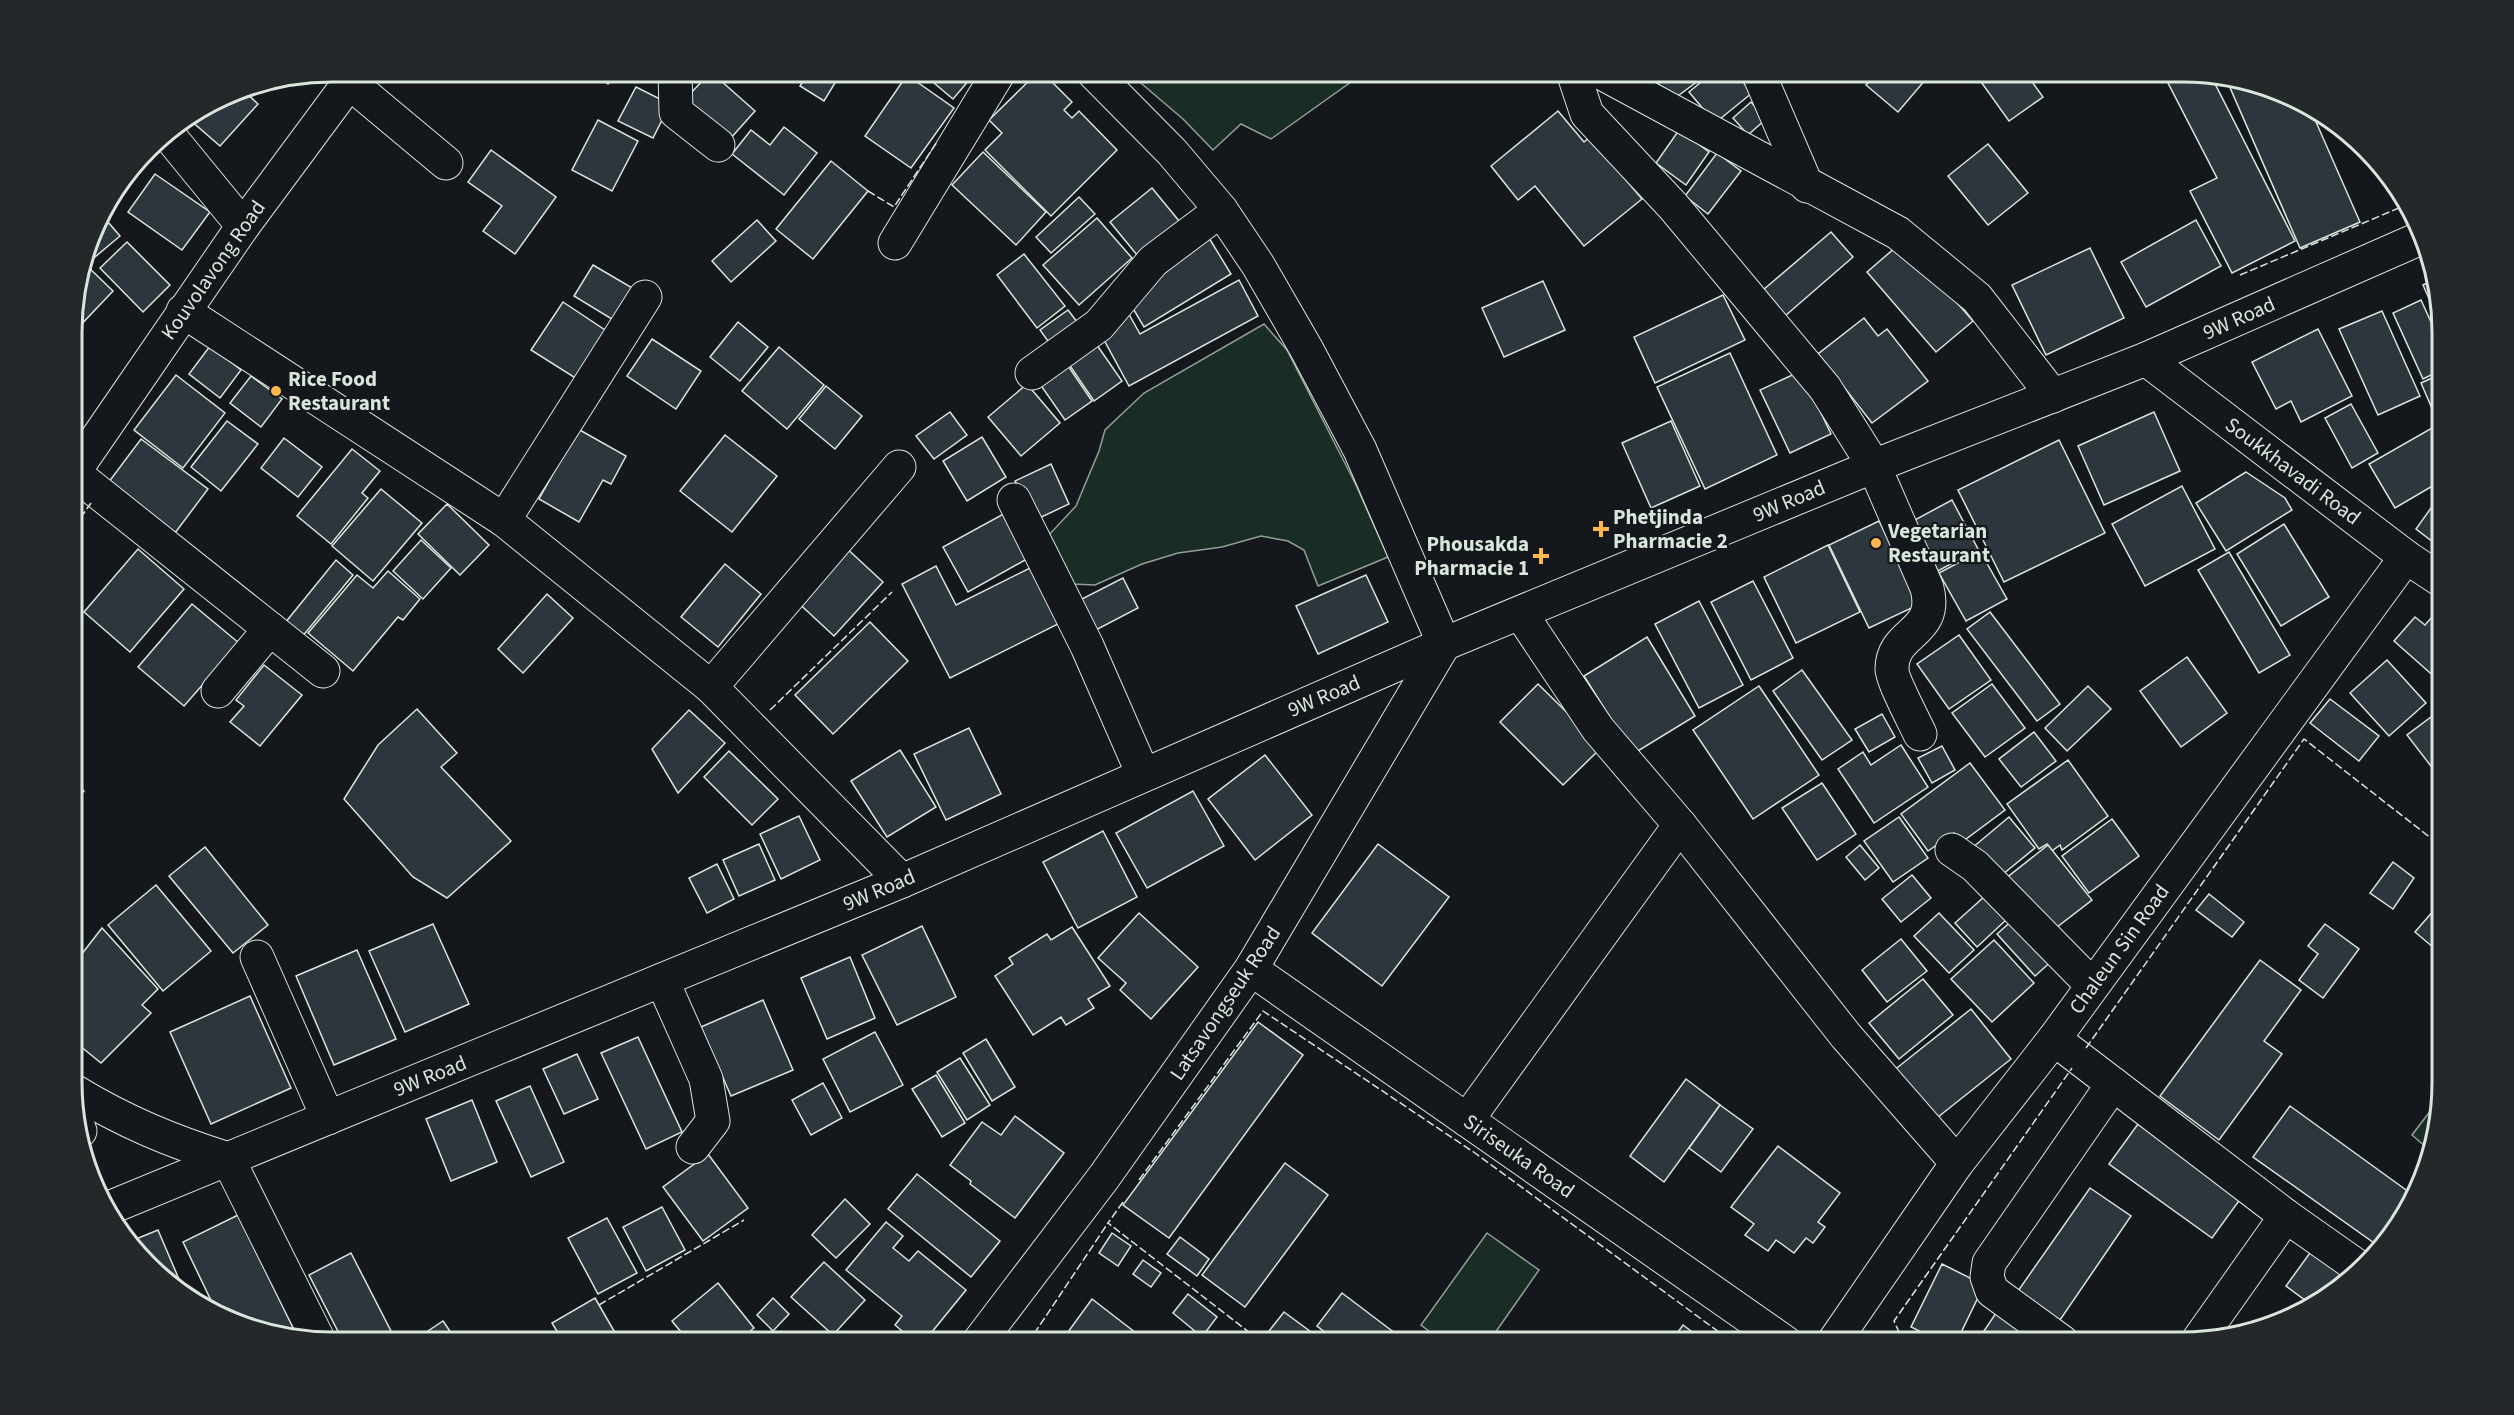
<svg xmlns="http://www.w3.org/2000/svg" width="2514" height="1415" font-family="'Source Sans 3',sans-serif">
<rect width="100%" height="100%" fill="#14181c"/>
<!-- green -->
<g fill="#1a2d24" stroke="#939e99" stroke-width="1.5">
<path d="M1128,72H1365L1271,139L1241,124L1213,150L1183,119Z"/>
<path d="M1264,324L1287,350L1356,485L1388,557L1318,586L1304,550L1288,541L1261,536L1222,547L1178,553L1142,564L1095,585L1073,584L1046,538L1076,506L1099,451L1105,430L1144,393Z"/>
<path d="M2441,1097V1099L2427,1148L2412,1135Z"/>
<path d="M1487,1233L1539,1270L1488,1343H1445L1421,1325Z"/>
</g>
<!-- building -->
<g fill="#2c363c" stroke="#d8e6dc" stroke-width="1.5">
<path d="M592,72H616L608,84Z"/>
<path d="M711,72L755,111L730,139L685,99Z"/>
<path d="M809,72H828L838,78L824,101L800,86Z"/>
<path d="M921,72H976L953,99Z"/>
<path d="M1038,72H1042L1072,102L1064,110L1072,118L1079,111L1117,150L1051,216L985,150L1002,133L989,120Z"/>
<path d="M1650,72H1710L1671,101Z"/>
<path d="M1713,72H1735L1752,93L1715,123L1689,92Z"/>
<path d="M1878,72H1932L1898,112L1866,85Z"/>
<path d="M1974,72H2025L2043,97L2009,121Z"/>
<path d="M2184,72L2211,76L2295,241L2232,273L2190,191L2217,178L2167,81Z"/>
<path d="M907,75L954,108L911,168L865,136Z"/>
<path d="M2236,79L2249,81L2309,106L2360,222L2300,248L2228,83Z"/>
<path d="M636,87L670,104L653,138L618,121Z"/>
<path d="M243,90L258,104L220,146L189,119L233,92Z"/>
<path d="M1751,102L1766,119L1748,135L1733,118Z"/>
<path d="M1558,111L1584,142L1590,137L1642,199L1584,246L1535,186L1518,200L1491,166Z"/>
<path d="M598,120L638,141L612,191L572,170Z"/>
<path d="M784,127L817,153L784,195L732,154L751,130L770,145Z"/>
<path d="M1679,130L1709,152L1686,185L1656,163Z"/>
<path d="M1988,144L2028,193L1988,225L1948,176Z"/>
<path d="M491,150L556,197L515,254L483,231L502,206L468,182Z"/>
<path d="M983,152L1046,212L1016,245L952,185Z"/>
<path d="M1717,153L1741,171L1708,214L1685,196Z"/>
<path d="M831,161L868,191L813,259L776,229Z"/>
<path d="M155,174L210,212L182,250L128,212Z"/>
<path d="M1152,188L1184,227L1142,261L1110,222Z"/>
<path d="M1079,197L1095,214L1051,253L1036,237Z"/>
<path d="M101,214L120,236L95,257L89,250Z"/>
<path d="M1097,218L1132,258L1079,305L1043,265Z"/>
<path d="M757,220L776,241L731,282L712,261Z"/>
<path d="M2196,220L2221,266L2146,307L2121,262Z"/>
<path d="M1831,232L1853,257L1785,316L1763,290Z"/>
<path d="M1209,238L1231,274L1144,327L1131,305L1166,264Z"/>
<path d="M1903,241L1973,321L1936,352L1867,272Z"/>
<path d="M127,242L170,285L143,312L100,268Z"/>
<path d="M2090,248L2124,318L2046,355L2012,285Z"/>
<path d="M1024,254L1065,306L1037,328L997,275Z"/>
<path d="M85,264L113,291L74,332V299Z"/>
<path d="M593,265L634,289L615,321L574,296Z"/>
<path d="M1239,280L1258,316L1129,386L1103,338L1126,309L1140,334Z"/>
<path d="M2434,280L2441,315V326L2423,285Z"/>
<path d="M1543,281L1565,330L1504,357L1482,308Z"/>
<path d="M1723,295L1745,340L1655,383L1634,337Z"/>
<path d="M2421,300L2441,344V370L2423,379L2393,313Z"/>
<path d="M563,302L608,332L577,379L531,350Z"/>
<path d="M1068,310L1084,331L1055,351L1040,330Z"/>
<path d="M2382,311L2420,396L2378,415L2339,329Z"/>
<path d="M1864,318L1878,336L1887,329L1928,381L1872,423L1818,354Z"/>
<path d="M738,322L768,347L740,381L710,357Z"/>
<path d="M2318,329L2352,396L2301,422L2291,401L2276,409L2252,362Z"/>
<path d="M1092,338L1122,381L1094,401L1064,357Z"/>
<path d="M652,339L701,371L676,409L627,376Z"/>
<path d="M210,346L241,370L220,398L189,374Z"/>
<path d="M779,347L824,385L787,429L742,391Z"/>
<path d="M1730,353L1777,455L1705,489L1657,387Z"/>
<path d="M1062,357L1092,401L1065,420L1035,377Z"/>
<path d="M1801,371L1831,434L1790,453L1760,390Z"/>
<path d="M2441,374V426L2440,427L2421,383Z"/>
<path d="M176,375L225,413L183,468L134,430Z"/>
<path d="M251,376L282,399L261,427L230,403Z"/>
<path d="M1027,384L1060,423L1021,456L988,417Z"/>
<path d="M826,386L862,416L835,449L799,419Z"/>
<path d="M2351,404L2378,453L2352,468L2325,418Z"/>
<path d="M950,412L967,435L934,459L916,436Z"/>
<path d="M2154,412L2180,471L2104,505L2078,446Z"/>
<path d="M227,421L258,444L221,491L191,467Z"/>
<path d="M1671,421L1700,486L1651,508L1622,443Z"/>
<path d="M2432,428L2441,444V481L2395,508L2369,464Z"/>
<path d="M578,429L626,456L611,484L603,480L579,522L539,499Z"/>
<path d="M725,435L777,476L732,532L680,491Z"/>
<path d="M982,437L1006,477L967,501L943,461Z"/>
<path d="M284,438L322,467L298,497L261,468Z"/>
<path d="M141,439L208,489L172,537L105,487Z"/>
<path d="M2059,440L2105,533L2004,582L1958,490Z"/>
<path d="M352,449L380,471L362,493L368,498L331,544L297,516Z"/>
<path d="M1051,464L1069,504L1035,520L1015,481Z"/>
<path d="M2246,472L2285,498L2292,510L2226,551L2196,503Z"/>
<path d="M2182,486L2215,549L2145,586L2112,524Z"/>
<path d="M381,489L422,523L373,581L332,546Z"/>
<path d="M2441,494V548L2416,529Z"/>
<path d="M1952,500L1978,549L1938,571L1911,522Z"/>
<path d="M447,504L489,545L460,575L418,534Z"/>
<path d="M1009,511L1034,555L968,592L943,547Z"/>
<path d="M1879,521L1920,604L1869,628L1829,545Z"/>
<path d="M2284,524L2329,597L2281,626L2237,554Z"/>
<path d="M421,540L451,568L423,599L393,571Z"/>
<path d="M843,545L883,582L834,636L793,598Z"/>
<path d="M1828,545L1860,612L1796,643L1764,577Z"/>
<path d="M138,549L184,589L130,652L84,612Z"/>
<path d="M1980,551L2007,599L1966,621L1939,573Z"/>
<path d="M2229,552L2290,655L2259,673L2198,570Z"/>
<path d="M336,560L353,575L302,637L285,623Z"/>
<path d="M725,564L761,594L718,647L681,617Z"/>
<path d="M1036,565L1064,621L950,678L902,584L936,566L956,605Z"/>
<path d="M388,571L420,599L403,620L398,617L353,671L308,633L357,575L373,588Z"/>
<path d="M1366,575L1388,622L1318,654L1296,606Z"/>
<path d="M1123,578L1138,608L1092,632L1076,602Z"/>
<path d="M1753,581L1793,658L1751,680L1711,602Z"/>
<path d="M547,594L573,618L523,673L498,649Z"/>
<path d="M1699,601L1743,685L1699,708L1655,624Z"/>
<path d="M192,604L239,643L184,706L138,667Z"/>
<path d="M1990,612L2060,704L2037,721L1967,629Z"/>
<path d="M2415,617L2425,625L2432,617L2441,626V674L2437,679L2394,641Z"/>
<path d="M870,622L908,661L833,734L795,695Z"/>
<path d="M1959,635L1991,680L1949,709L1917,664Z"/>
<path d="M1647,637L1695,716L1633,754L1584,676Z"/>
<path d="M2187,657L2227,713L2181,747L2140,691Z"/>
<path d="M2387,660L2426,703L2389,736L2350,693Z"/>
<path d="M264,665L302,695L260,746L230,722L244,706L236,700Z"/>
<path d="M1802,670L1852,740L1822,760L1773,691Z"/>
<path d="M1538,684L1602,747L1563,785L1500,722Z"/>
<path d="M1992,684L2025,728L1985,757L1952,713Z"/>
<path d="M1759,686L1819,775L1753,819L1693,730Z"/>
<path d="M2088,686L2111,709L2067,751L2045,728Z"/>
<path d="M2441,691V706L2434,700Z"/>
<path d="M2330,699L2379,736L2359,761L2310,723Z"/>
<path d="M417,709L457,753L441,767L511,841L447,898L413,877L344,799L378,745Z"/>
<path d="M689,710L725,743L678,793L652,749Z"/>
<path d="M1882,714L1895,737L1869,752L1855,729Z"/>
<path d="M2435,714L2441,722V764L2434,770L2407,735Z"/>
<path d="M969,728L1001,794L946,820L914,754Z"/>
<path d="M2034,732L2056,761L2021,787L1999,759Z"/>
<path d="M1901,745L1928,787L1874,823L1838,769L1863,752L1871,765Z"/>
<path d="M1942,746L1955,770L1932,783L1918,758Z"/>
<path d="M900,750L936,807L887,837L851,781Z"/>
<path d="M729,751L778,799L752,825L704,777Z"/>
<path d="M1265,755L1312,815L1255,860L1208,799Z"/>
<path d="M2068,760L2108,816L2062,850L2060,845L2052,851L2047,844L2039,849L2007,804Z"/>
<path d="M1970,763L2005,810L1962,842L1954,833L1928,851L1901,814Z"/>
<path d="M74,782L84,791L74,801Z"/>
<path d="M1822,783L1856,834L1817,860L1782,808Z"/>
<path d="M1193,791L1224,846L1147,888L1116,833Z"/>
<path d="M799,816L820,860L781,879L760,834Z"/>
<path d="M1899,817L1928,858L1893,882L1864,841Z"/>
<path d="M2009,817L2035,848L1997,879L1972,848Z"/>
<path d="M2112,819L2139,856L2089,893L2062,856Z"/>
<path d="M1103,831L1137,897L1078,928L1043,862Z"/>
<path d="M759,844L775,880L739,896L723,860Z"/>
<path d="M1378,844L1449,897L1382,986L1312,933Z"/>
<path d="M1860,845L1879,868L1865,880L1846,857Z"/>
<path d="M2048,845L2092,900L2048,934L2005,879Z"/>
<path d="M205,847L268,925L233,953L169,876Z"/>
<path d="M2393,862L2414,878L2393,909L2370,893Z"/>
<path d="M717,864L734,899L707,913L689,878Z"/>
<path d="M1912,875L1931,898L1901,922L1882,899Z"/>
<path d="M156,885L211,951L163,991L108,925Z"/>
<path d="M2209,894L2244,922L2232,937L2196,910Z"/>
<path d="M1985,896L2007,919L1977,947L1955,923Z"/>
<path d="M2441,902V954L2415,932Z"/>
<path d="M1139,913L1198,967L1151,1019L1120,990L1126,983L1098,958Z"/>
<path d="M1939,913L1974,950L1949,973L1914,936Z"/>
<path d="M2016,917L2054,959L2035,976L1997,934Z"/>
<path d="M433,924L469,1004L405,1032L369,951Z"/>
<path d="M2325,924L2359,949L2323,998L2299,980L2318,954L2308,946Z"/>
<path d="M922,926L956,997L897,1025L862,955Z"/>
<path d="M1072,927L1110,986L1088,999L1094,1008L1066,1025L1061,1017L1033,1035L995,976L1013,964L1009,958L1047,934L1051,940Z"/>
<path d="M102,928L158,989L142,1005L151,1013L101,1063L74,1041V964Z"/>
<path d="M1901,939L1927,971L1887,1002L1862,970Z"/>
<path d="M1994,940L2034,983L1992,1022L1951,979Z"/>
<path d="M357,950L396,1039L334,1065L296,976Z"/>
<path d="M850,957L875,1018L827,1039L801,978Z"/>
<path d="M2260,960L2301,990L2264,1041L2282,1054L2219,1140L2160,1096Z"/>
<path d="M1923,979L1953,1015L1899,1059L1869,1023Z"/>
<path d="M250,996L291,1088L211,1124L170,1032Z"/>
<path d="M763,1000L793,1070L731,1096L701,1027Z"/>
<path d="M1971,1009L2011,1059L1933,1121L1893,1071Z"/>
<path d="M1258,1022L1303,1055L1169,1238L1123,1205Z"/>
<path d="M875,1032L903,1085L850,1112L823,1059Z"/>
<path d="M638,1037L682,1132L646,1149L601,1053Z"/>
<path d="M986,1039L1015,1087L992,1101L963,1053Z"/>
<path d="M577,1054L598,1099L564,1114L543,1069Z"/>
<path d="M960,1058L990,1105L967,1120L937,1072Z"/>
<path d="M936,1075L965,1123L942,1137L912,1089Z"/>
<path d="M1686,1079L1720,1105L1664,1182L1630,1156Z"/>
<path d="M823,1083L842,1118L811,1135L792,1100Z"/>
<path d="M530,1086L564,1162L531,1177L496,1101Z"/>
<path d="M472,1100L497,1162L451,1181L426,1119Z"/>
<path d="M1720,1105L1753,1129L1721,1172L1689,1148Z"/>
<path d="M2290,1106L2413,1195L2407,1212L2377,1245L2253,1157Z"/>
<path d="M1015,1116L1064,1153L1015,1218L970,1184L971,1181L950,1165L982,1122L1001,1135Z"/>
<path d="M2138,1124L2241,1198L2212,1238L2109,1164Z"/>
<path d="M1778,1146L1840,1193L1818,1222L1825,1227L1813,1243L1806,1238L1794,1253L1776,1240L1768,1251L1745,1235L1754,1224L1731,1207Z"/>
<path d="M708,1154L748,1208L703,1241L663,1187Z"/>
<path d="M1285,1163L1328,1195L1245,1307L1202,1275Z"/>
<path d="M917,1174L1000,1241L971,1277L888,1209Z"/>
<path d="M2090,1188L2131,1216L2060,1320L2018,1291Z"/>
<path d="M845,1199L870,1224L836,1258L812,1235Z"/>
<path d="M662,1207L685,1250L646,1271L623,1227Z"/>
<path d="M238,1215L298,1338L265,1334L248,1327L247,1324L244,1326L218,1315L183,1242Z"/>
<path d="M607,1218L637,1273L598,1294L568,1238Z"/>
<path d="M886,1222L903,1236L893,1248L909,1261L918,1251L966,1290L923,1343H916L895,1325L902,1316L846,1270Z"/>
<path d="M158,1230L184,1291L131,1241Z"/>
<path d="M1112,1233L1131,1246L1118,1266L1099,1253Z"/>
<path d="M1180,1237L1209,1259L1197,1276L1167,1254Z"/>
<path d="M2315,1246L2351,1272L2326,1299L2313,1306L2286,1286Z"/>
<path d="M351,1253L392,1333L373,1343H344L309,1275Z"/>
<path d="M1143,1260L1161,1273L1151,1287L1133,1274Z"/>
<path d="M824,1262L865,1300L833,1335L791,1297Z"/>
<path d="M1942,1264L1984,1285L1956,1343H1943L1911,1327Z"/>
<path d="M718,1283L754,1328L736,1343H690L672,1321Z"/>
<path d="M1342,1293L1408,1343H1339L1317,1326Z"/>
<path d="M1188,1294L1217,1317L1202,1337L1173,1313Z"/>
<path d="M595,1298L621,1343H564L552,1323Z"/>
<path d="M773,1298L789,1314L773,1331L757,1315Z"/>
<path d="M1092,1299L1149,1343H1060Z"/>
<path d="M1284,1312L1326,1343H1285L1269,1331Z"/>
<path d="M1996,1313L2038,1343H1976Z"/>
<path d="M443,1321L458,1343H410Z"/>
<path d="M1683,1325L1707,1343H1670Z"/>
<path d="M1556,1333L1570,1343H1549Z"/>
</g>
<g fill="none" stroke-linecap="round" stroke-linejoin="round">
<defs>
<g id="minor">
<path d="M675,72L676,112L718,145"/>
<path d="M1573,72L1587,114L1673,206L1825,388L1874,466L1927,588C1939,635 1892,630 1892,669C1892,680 1914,721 1920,734"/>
<path d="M1600,72L1898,233L1977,298L2053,396"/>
<path d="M1758,72L1807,186"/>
<path d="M349,82L446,163"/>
<path d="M167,133L243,226"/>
<path d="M895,243L999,72"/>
<path d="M183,311L504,520L711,687L902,881"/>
<path d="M2146,359L2406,557L2441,580"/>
<path d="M1032,373L1099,325L1153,261L1221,210"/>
<path d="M74,473L323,671"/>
<path d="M1014,500L1087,646L1143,774"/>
<path d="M504,520L645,297"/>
<path d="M1521,614L1598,729L1680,825L1846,1036L1957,1163"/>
<path d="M711,687L899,467"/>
<path d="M218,691L270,629"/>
<path d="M1952,850L1975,866L2092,985"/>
<path d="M257,957L328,1118"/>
<path d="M1251,969L1786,1343"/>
<path d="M662,980L706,1079L713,1121L693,1147"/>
<path d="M2054,1039L2286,1216L2357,1266"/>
<path d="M1467,1120L1680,825"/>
<path d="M228,1159L319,1341"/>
<path d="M2062,1342L1992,1291L1987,1277L1989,1263L2113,1084"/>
<path d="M2197,1342L2286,1216"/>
<path d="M978,1343L1104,1177L1251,969L1444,644L1360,450L1307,350L1258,265L1221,210L1172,152L1093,72"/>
<path d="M1833,1343L1957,1163L2054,1039L2406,557"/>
</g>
<g id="major">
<path d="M74,472L243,226L357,72"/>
<path d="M74,1091C125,1122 171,1141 228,1159"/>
<path d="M75,1117L80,1131"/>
<path d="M109,1208L902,881L1444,644L1874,466L2146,359L2423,237"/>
</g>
</defs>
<!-- minor casing -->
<use href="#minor" stroke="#d8e6dc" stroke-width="35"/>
<!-- major casing -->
<use href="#major" stroke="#d8e6dc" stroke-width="35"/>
<!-- minor -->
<use href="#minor" stroke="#14181c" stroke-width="33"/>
<!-- major -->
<use href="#major" stroke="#14181c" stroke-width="33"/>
<!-- fence -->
<g stroke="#d8e6dc" stroke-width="1.5" stroke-dasharray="8 3" stroke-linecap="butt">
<path d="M868,191L894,207L937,142"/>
<path d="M2240,275L2406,205"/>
<path d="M74,527L91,503"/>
<path d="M770,710L892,592"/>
<path d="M2086,1048L2304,739L2441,846"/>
<path d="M1139,1180L1263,1011L1475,1153L1734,1343"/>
<path d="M1123,1202L1108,1223L1263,1343"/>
<path d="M599,1305L744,1220"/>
<path d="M1028,1343L1108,1223"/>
<path d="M1904,1343L1894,1321L2072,1068"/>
</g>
</g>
<!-- markers -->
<g fill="#ffb74d" stroke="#14181c" stroke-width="2">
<circle cx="276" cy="391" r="6"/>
<path d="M1598 520h6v6h6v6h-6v6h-6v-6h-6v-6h6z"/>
<circle cx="1876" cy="543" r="6"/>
<path d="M1538 547h6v6h6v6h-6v6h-6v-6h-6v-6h6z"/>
</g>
<g text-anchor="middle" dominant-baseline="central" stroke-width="4.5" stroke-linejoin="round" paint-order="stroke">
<!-- street labels -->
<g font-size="21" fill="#d8e6dc" stroke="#14181c">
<text transform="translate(213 270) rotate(-55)">Kouvolavong Road</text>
<text transform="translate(2239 318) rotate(-24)">9W Road</text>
<text transform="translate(2293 471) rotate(37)">Soukkhavadi Road</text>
<text transform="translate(1789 501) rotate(-23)">9W Road</text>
<text transform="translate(1324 696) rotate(-23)">9W Road</text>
<text transform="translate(879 890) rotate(-23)">9W Road</text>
<text transform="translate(2119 949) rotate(-54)">Chaleun Sin Road</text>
<text transform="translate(1225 1003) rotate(-56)">Latsavongseuk Road</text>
<text transform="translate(430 1076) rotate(-22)">9W Road</text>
<text transform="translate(1519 1156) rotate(35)">Siriseuka Road</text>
</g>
<!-- poi labels -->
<g font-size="21" font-weight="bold" fill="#d8e6dc" stroke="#14181c" text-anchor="start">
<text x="288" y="379">Rice Food<tspan x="288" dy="24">Restaurant</tspan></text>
<text x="1613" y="517">Phetjinda<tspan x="1613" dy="24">Pharmacie 2</tspan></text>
<text x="1888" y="531">Vegetarian<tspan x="1888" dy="24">Restaurant</tspan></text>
<text x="1529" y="544" text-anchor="end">Phousakda<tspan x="1529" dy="24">Pharmacie 1</tspan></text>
</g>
</g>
<!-- crop -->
<path d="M0 0H2514V1415H0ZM332 82H2182A250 250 0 0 1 2432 332V1082A250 250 0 0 1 2182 1332H332A250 250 0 0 1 82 1082V332A250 250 0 0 1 332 82Z" fill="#24282b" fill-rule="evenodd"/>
<path fill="none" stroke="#d8e6dc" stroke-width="3" d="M332 82H2182A250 250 0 0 1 2432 332V1082A250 250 0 0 1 2182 1332H332A250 250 0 0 1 82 1082V332A250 250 0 0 1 332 82Z"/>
</svg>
